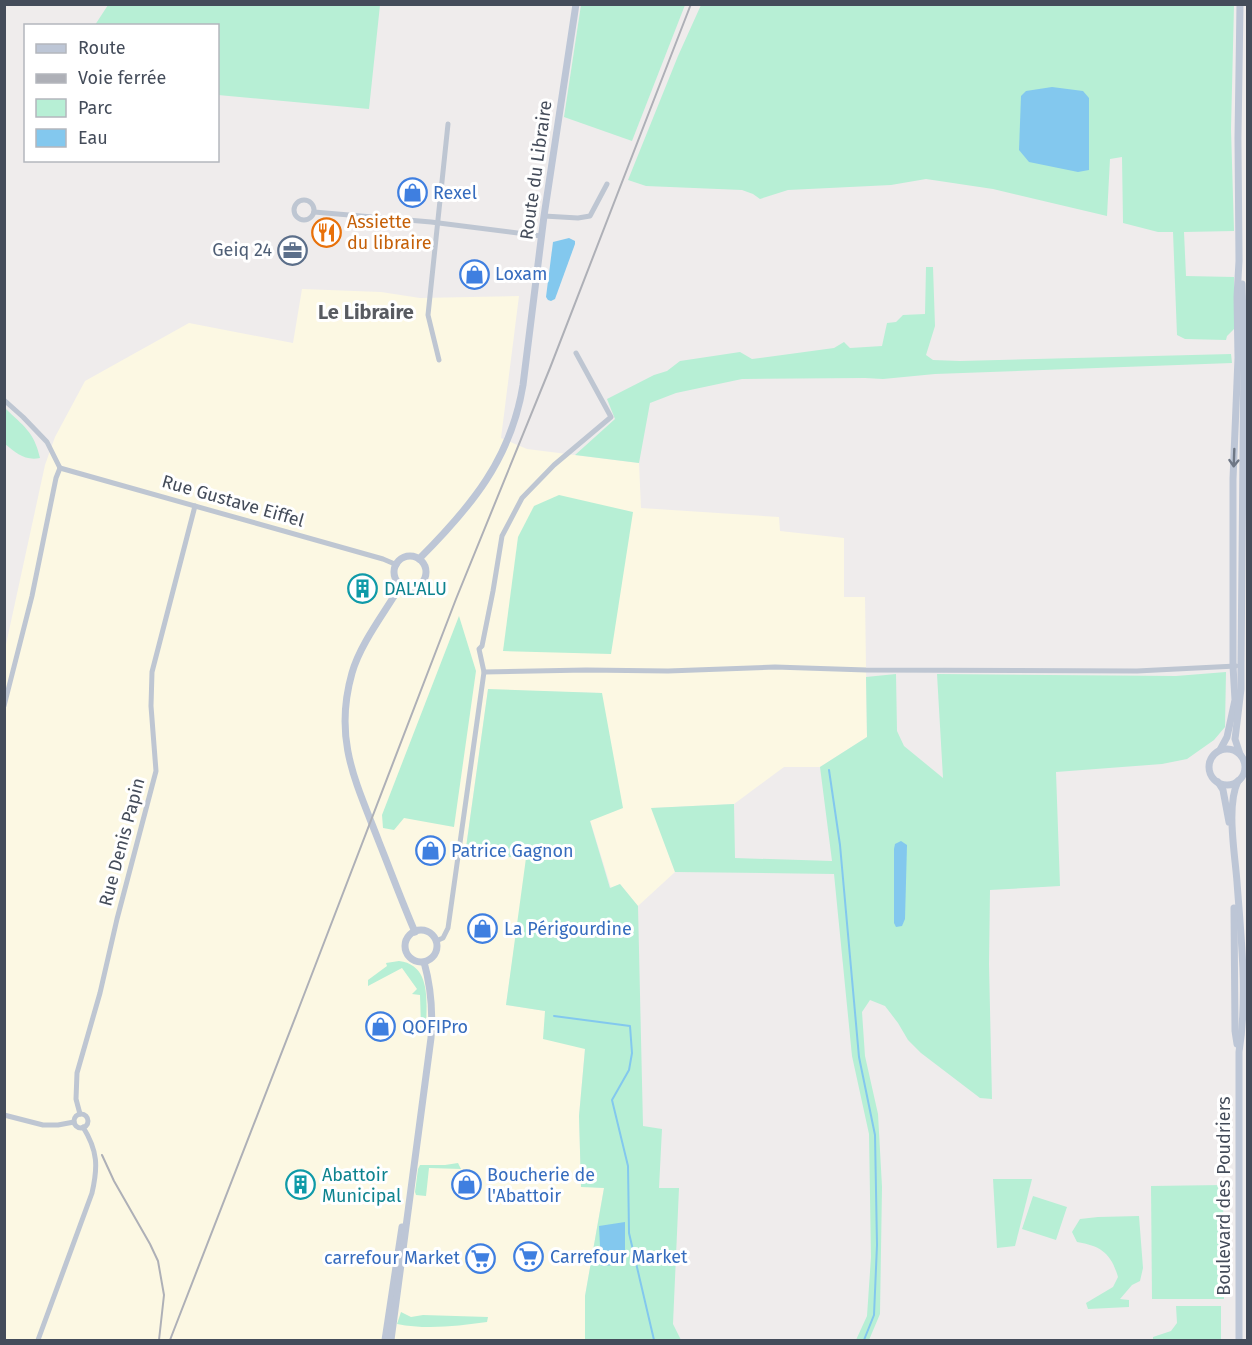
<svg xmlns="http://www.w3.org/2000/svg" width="1252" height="1345" font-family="'Fira Sans',sans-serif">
<rect width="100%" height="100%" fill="#efecec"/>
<!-- commercial -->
<path fill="#fcf8e3" d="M302,289L381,292L420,298L519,296L501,438L527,449L639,463L641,508L779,517L780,531L844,538V597H865L867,737L820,767H784L734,804L652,808L675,872L638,906L620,884L611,888L590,820L602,693L488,690L465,854L527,858L506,1005L545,1011L585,1048L579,1116L581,1186L604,1188L585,1296V1340H5V649L45,465L55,437L85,381L189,323L293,343Z"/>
<!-- green -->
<g fill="#b7efd5">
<path d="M108,5H380L369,109L218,95V26L95,25Z"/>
<path d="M581,5H685L632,141L564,117Z"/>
<path d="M701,5H1234L1231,129L1234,231L1184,232L1186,276L1234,277V329L1227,336L1226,340L1185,339L1177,335L1173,232H1158L1123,223L1122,157L1110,159L1107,216L993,189L926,179L891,185L788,190L760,199L753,194L742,190L646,186L628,180L678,56Z"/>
<path d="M926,267H933L935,326L926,355L933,360L960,361L1231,354L1232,363L935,374L883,379L865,378L742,379L676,393L650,403L639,463L575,455L615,419L607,399L654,375L667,371L680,361L740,352L752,359L834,348L844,342L850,348L882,346L887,323L896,322L903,315L925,314Z"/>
<path d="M5,408C23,426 34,431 40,458C25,461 16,453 5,444Z"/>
<path d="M559,495L633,512L611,654L503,651L518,537L534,506Z"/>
<path d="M459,616L476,671L454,827L404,818L394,830L383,828L382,815Z"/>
<path d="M1226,672L1225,727L1214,740L1187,759L1162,764L1056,772L1060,886L990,890L989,964L992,1099L980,1098L921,1053L908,1040L898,1023L885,1006L870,1000L862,1012L865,1056L878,1114L882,1187L880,1314L869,1340H856L867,1316L871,1257L869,1134L852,1056L834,874L675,872L651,808L734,804L735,858L832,861L820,767L867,737L866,677L896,674L897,731L904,746L943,778L937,674L1176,676Z"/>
<path d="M488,689L602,693L623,808L590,821L610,888L620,884L638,906L643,1126L662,1129L659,1188H679L673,1324L681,1340H585V1296L604,1188L581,1187L579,1116L585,1049L543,1039L545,1011L506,1005L526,858L465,855Z"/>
<path d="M399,961C433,965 426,1005 426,1031L425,1033L418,1032L417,1026H421L420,995L412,994L417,989L402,968L368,986V980L387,966L386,963Z"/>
<path d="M458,1163L461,1169L429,1168L426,1196L416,1195L415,1192L418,1169L420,1165H445Z"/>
<path d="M993,1179H1032L1015,1246L997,1248Z"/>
<path d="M1223,1185L1224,1299H1152L1151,1186Z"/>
<path d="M1033,1196L1067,1207L1056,1240L1022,1229Z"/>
<path d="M1139,1216L1143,1268L1140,1281L1132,1285L1120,1299L1129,1300V1307L1088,1309L1086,1303L1113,1287L1118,1277C1111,1253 1101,1246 1077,1242L1072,1232L1080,1219L1098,1217Z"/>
<path d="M1176,1306H1221V1340H1153V1337L1171,1331L1177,1323Z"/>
<path d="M401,1312L411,1317L423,1315L488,1317L487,1322C458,1326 427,1330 397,1324Z"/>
</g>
<!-- water -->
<g fill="#83c8ee">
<path d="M1052,87L1083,91L1089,98V170L1078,172L1029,162L1019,150L1021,96L1026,91Z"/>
<path d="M569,238L575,241V244L555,299L551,301L548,300L546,297L553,242Z"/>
<path d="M901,841L907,845L905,919L902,926L896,927L894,923V849L895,844Z"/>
<path d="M625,1222V1264L601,1266L599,1226Z"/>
</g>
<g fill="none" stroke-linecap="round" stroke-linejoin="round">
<!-- stream -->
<g stroke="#83c8ee" stroke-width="2">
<path d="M829,770L840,845L859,1057L875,1135L877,1245L874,1315L864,1340"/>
<path d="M554,1016L630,1026L632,1053L629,1070L612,1100L628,1166L629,1233L654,1340"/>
</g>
<!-- street -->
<g stroke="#bec6d2" stroke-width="5">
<circle cx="304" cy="210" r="10"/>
<path d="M314,212L431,222L541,236"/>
<path d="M544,216L578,218L590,216L607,184"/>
<path d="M439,360L428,315L448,124"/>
<path d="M4,400L23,417L47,442L60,468"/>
<path d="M60,468L383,559L397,565"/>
<path d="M484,672L586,670L668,671L775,667L866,670L1137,671L1236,666"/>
<path d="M4,706L32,596L56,478L60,468"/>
<path d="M436,941L443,938L448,928L484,672L479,649L482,646L493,591L502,536L522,498L554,465L611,417L576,353"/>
<path d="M80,1114L76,1099L77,1073L100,993L117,919L156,771L151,706L152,672L195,506"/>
<circle cx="81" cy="1121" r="7"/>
<path d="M4,1115L43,1125H58L74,1122"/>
<path d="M38,1340L92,1193C98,1167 98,1151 83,1127"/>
</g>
<!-- secondary -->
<g stroke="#bdc6d6" stroke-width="7">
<circle cx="410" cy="572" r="16"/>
<path d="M419,559C471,507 511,459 523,385L544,216L576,4"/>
<path d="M401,585C385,612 360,644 352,673C333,740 356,782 379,842C391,872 402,902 415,932"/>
<circle cx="1227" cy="767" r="18"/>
<path d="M1220,750L1227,737L1235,700L1233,666V479L1238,358L1237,297L1239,261L1238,138L1240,4"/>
<path d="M1240,754L1235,739L1241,689V665L1244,349L1242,284"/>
<path d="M1238,781C1226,806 1235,854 1237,882C1241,938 1248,996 1239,1052V1340"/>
<path d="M1218,782L1223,790L1229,822"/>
<path d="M1234,908L1235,1031L1237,1044"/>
<circle cx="421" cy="946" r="16"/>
<path d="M385,1340L402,1227"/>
<path d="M391,1340L431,1038C433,1012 431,987 424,962"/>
</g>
<!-- rail -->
<g stroke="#aeb0b7" stroke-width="2">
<path d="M102,1155L114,1181L150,1244L158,1261L164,1295L159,1340"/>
<path d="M170,1340L297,1013L456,599L550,368L691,4"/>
</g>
</g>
<!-- one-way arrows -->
<defs><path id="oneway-shaft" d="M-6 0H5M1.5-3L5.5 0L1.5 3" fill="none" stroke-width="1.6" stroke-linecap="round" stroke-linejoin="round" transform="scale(1.5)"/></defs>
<use stroke="#6e7785" href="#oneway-shaft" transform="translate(1234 458) rotate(92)"/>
<!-- icons -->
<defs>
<symbol id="shop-ring" viewBox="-11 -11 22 22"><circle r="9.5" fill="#fff" stroke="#3f7fe0" stroke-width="1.5"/><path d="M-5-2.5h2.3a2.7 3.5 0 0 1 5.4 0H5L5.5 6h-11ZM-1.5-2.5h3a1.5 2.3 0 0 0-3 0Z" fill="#3f7fe0"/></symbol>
<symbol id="restaurant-ring" viewBox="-11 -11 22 22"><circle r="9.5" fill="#fff" stroke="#e8710a" stroke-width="1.5"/><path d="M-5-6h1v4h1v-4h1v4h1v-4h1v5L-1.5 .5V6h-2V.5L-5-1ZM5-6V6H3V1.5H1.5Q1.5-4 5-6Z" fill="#e8710a"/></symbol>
<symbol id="office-ring" viewBox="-11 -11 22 22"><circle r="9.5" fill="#fff" stroke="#5c6f8a" stroke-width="1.5"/><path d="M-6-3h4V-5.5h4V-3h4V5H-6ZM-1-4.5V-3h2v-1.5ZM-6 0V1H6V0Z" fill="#5c6f8a"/></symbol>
<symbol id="building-ring" viewBox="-11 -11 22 22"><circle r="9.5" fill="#fff" stroke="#0f9aa8" stroke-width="1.5"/><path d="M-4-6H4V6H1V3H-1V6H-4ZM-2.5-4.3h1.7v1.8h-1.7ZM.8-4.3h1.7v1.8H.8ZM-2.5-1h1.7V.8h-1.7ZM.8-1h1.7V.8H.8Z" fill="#0f9aa8"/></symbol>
<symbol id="supermarket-ring" viewBox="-11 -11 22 22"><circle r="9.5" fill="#fff" stroke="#3f7fe0" stroke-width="1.5"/><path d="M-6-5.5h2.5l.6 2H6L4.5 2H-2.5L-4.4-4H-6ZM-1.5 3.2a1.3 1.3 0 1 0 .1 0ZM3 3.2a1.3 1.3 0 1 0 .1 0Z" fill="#3f7fe0"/></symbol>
</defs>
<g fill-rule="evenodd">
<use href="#shop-ring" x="396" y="176" width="33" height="33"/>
<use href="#restaurant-ring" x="310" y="216" width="33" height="33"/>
<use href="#office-ring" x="276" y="234" width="33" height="33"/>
<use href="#shop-ring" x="458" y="258" width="33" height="33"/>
<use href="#building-ring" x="346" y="572" width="33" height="33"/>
<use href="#shop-ring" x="414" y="834" width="33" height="33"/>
<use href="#shop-ring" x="466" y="912" width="33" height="33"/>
<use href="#shop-ring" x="364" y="1010" width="33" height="33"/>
<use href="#building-ring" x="284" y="1168" width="33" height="33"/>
<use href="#shop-ring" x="450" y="1168" width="33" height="33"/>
<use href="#supermarket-ring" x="512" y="1240" width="33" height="33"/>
<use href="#supermarket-ring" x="464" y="1242" width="33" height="33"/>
</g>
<g text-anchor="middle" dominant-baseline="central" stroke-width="6" stroke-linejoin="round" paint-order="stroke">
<!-- street labels -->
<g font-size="18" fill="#444c5a" stroke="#fff">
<text transform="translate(536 170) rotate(-82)">Route du Libraire</text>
<text transform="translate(233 501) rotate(16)">Rue Gustave Eiffel</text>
<text transform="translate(122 842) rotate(-75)">Rue Denis Papin</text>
<text transform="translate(1224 1196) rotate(-90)">Boulevard des Poudriers</text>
</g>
<!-- shop labels -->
<g font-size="18" fill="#366cbe" stroke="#fff" text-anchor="start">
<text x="433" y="193">Rexel</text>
<text x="495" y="274">Loxam</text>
<text x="451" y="851">Patrice Gagnon</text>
<text x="504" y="929">La Périgourdine</text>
<text x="402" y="1027">QOFIPro</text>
<text x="487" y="1175">Boucherie de<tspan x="487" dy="21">l'Abattoir</tspan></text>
<text x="550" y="1257">Carrefour Market</text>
<text x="460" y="1258" text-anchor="end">carrefour Market</text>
</g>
<!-- food labels -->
<g font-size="18" fill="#c56008" stroke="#fff" text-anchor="start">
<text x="347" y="222">Assiette<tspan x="347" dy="21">du libraire</tspan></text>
</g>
<!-- service labels -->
<g font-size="18" fill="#4e5e75" stroke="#fff" text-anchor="end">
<text x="272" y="250">Geiq 24</text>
</g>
<!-- culture labels -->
<g font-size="18" fill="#0d838f" stroke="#fff" text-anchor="start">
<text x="384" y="589">DAL'ALU</text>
<text x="322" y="1175">Abattoir<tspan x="322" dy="21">Municipal</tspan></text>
</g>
<!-- neighbourhood labels -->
<g font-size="20" font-weight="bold" fill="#585b61" stroke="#fff">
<text x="366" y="312">Le Libraire</text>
</g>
</g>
<!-- border -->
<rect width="1252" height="1345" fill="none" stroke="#444c5a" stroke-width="12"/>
<!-- legend -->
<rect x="24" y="24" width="195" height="138" fill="#ffffff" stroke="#b4b7bd" stroke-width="1.5"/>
<rect x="36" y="44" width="30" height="9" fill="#bdc6d6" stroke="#b4b7bd" stroke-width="1.5"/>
<text x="78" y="54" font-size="18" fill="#444c5a">Route</text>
<rect x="36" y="74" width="30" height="9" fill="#aeb0b7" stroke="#b4b7bd" stroke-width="1.5"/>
<text x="78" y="84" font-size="18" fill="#444c5a">Voie ferrée</text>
<rect x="36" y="99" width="30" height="18" fill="#b7efd5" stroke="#b4b7bd" stroke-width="1.5"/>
<text x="78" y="114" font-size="18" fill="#444c5a">Parc</text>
<rect x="36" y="129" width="30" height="18" fill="#83c8ee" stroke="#b4b7bd" stroke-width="1.5"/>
<text x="78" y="144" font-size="18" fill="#444c5a">Eau</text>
</svg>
